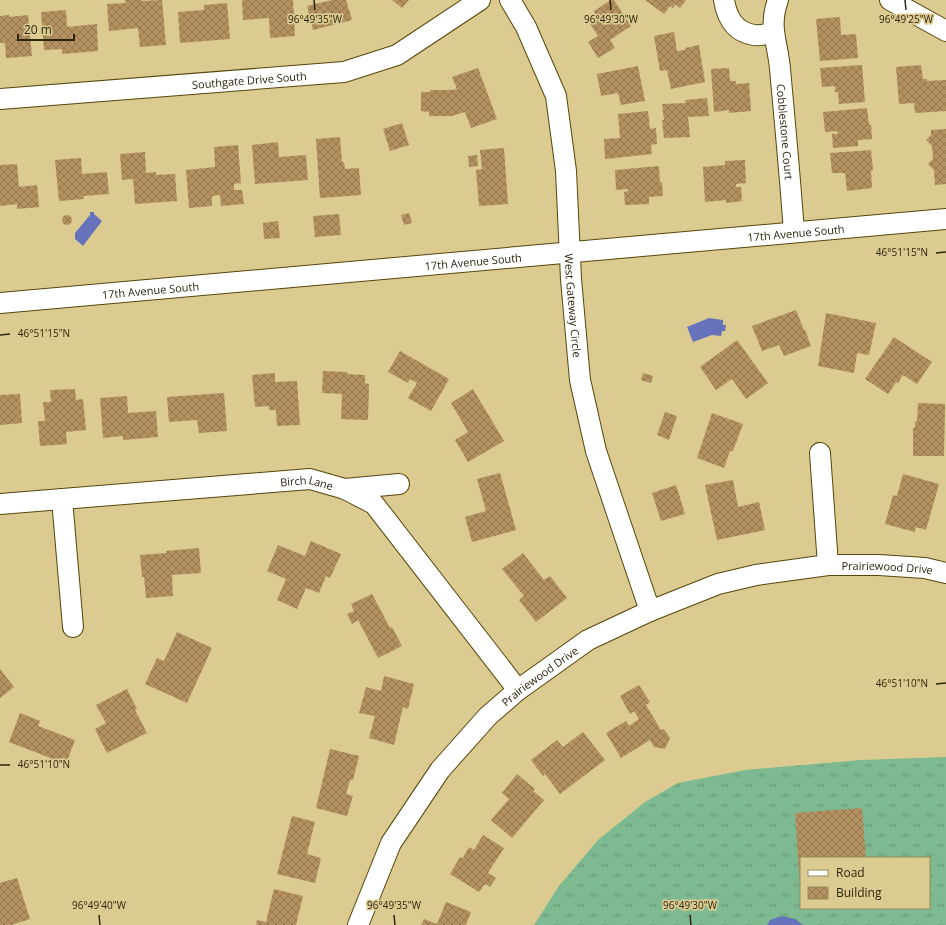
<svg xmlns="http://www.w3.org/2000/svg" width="946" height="925" font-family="'Open Sans',sans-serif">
<defs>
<pattern id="grass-tufts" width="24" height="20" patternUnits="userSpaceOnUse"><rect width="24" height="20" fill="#7dba91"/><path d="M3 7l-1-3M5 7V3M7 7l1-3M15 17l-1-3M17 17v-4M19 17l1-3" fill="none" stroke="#679775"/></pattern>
<pattern id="building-cross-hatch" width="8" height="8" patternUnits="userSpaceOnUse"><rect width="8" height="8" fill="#b49161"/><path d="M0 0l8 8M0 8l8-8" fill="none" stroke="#93764e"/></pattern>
</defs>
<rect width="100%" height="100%" fill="#dbcb91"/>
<!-- grass -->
<path fill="url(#grass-tufts)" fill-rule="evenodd" d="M946,757V925H534L559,886L598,840L645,802L678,783L745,770L861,760ZM801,858H929V908H801Z"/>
<!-- water -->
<g fill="#6673bb">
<path d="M90,212H94V214L102,221L83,246L75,239V233L90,215Z"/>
<path d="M709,318L723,320V325H726L725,331H722L721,336L712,335L693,342L687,327Z"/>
<path d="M781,916L795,919L803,925H767L770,920Z"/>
</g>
<!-- building -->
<g fill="url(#building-cross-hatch)">
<path d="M125,0H142V1L162,0L166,45L140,47L138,28L109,31L107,4L126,3Z"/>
<path d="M242,0H293L295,36L270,38L269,18L243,20Z"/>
<path d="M332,0H346L352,20L313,30L307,6Z"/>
<path d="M392,0H409L402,8Z"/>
<path d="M611,0H614L631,26L610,40L615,48L598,58L588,42L598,36L587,19L595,13L594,11Z"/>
<path d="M645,0H686L680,8L675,4L673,8L670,6L664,14Z"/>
<path d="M227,3L230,39L180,43L178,12L204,10V5Z"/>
<path d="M66,10L67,27L97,24L98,51L62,54V49L44,50L41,12Z"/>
<path d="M9,15V17L28,15L32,56L6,58L5,43H0V16Z"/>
<path d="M840,17L841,35L856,34L858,58L820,61L816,19Z"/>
<path d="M674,32L677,51L685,50V48L699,45L705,82L671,89L667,70L660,71L654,36Z"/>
<path d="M862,65L865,102L839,104L838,92H835V86L822,87L820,68Z"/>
<path d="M921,65L923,79H927V81L946,80V111L915,113L914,103L899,104L896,67Z"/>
<path d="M638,66L645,101L621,105L618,93L601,96L597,74Z"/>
<path d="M478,68L497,119L471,128L465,112L452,116H429V112L421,111V92H430V90H452L457,89L452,77Z"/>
<path d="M729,68L730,81H736V84L749,83L751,111L729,113V110L714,112L711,69Z"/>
<path d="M707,98L709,116L688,117L690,137L664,138L662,120H664L662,104L686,103L685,100Z"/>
<path d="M867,108L869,125H871L872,139L858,140V146L833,148L832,134H838L837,131L825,132L823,112Z"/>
<path d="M648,111L650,129L656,128L657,144L651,145L652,154L605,159L604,139L620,138L618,114Z"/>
<path d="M402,123L409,145L390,151L383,129Z"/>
<path d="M946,129V184L935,185L934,170L928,164L933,159L932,146L926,140L931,135V130Z"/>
<path d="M340,137L342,162H344L345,169L359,168L361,195L320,198L316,139Z"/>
<path d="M278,142L279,157L306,155L308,180L255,184L252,145Z"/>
<path d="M238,145L241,183L234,184V190H242L244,204L221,206L220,195L212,196V206L189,208L186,170L215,167L214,147Z"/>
<path d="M504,148L508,204L479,206L476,170L482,169L480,150Z"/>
<path d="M871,150L873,170L871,171L872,188L847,191L845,173H832L830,153Z"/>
<path d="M145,152L146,173L156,172V175L175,174L177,201L135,204L133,179L122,180L120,154Z"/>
<path d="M477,155L478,166L469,167L468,156Z"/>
<path d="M81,158L82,174L107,172L109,194L83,196L84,199L59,201L55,160Z"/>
<path d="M745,160L746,183L736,184V187H741L742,201L726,203V200L705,202L703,167L725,165V161Z"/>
<path d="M17,164L19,187L37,185L39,207L17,209V204L0,206V165Z"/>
<path d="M659,166L660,183L662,182L663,196L649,197V204L625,205L624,192L628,191V189L616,190L615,170Z"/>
<path d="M409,213L412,223L404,225L401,215Z"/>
<path d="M339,214L341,235L315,237L313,216Z"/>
<circle cx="67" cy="220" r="5"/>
<path d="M278,221L280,238L264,239L263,223Z"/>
<path d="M796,310L804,330H805L811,346L784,356L779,345L762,351L752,326Z"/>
<path d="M826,313L876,323L869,355L857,353L854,373L818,366Z"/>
<path d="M894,337L932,362L917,384L903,375L898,383L896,382L888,394L865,379Z"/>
<path d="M737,340L768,383L746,399L732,379L716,390L700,367Z"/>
<path d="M400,351L449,379L431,411L408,398L417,383L410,379L408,383L388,372Z"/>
<path d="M323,371L347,372V374L365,375V383L369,384L368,420L341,419L342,394L322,393Z"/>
<path d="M275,373V382L297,381L300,425L277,426L276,410H269V406L255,407L252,375Z"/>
<path d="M643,373L653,376L651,383L641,380Z"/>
<path d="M75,389L76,400L83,399L86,430L66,432L67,444L40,446L38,421H45L43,402H51L50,390Z"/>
<path d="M473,389L504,441L468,462L455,440L468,432L451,403Z"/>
<path d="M224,393L227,431L199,433L197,420L169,422L167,397Z"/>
<path d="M20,394L22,423L0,425V395Z"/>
<path d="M127,396L128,413L156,411L158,437L123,440V436L103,438L100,398Z"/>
<path d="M918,403L945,404L944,456H913V428H915V422L917,421Z"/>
<path d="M665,412L677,416L669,440L657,435Z"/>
<path d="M712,413L743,424L733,451H730L724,468L697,458Z"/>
<path d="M500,473L516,530L472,542L465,517L486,511L477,479Z"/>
<path d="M903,474L939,484L926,530L916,527L915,532L885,524L893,495L897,496Z"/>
<path d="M733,480L738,507L759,502L765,530L717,540L705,485Z"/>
<path d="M676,485L685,514L661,521L652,493Z"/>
<path d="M311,541L341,554L330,578L326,576L319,593L306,588L297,609L277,600L286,579L267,571L278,545L305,556Z"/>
<path d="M199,548L201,573L172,575L173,596L146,598L144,577H142L140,555L167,553L166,551Z"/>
<path d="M523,553L544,580L550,576L567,598L536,622L519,600L524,596L502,569Z"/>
<path d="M372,594L390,628L392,627L402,646L378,658L358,620L352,624L347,614L354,611L351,604Z"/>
<path d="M177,632L212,648L187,703L145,684L157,658L164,661Z"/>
<path d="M0,669L14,687L0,698Z"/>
<path d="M384,676L414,684L408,709L403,707L394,745L369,738L375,716L359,713L366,687L381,691Z"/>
<path d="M639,685L650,702L646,705L661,730L664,729L670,738L665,749L654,747L650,740L621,758L606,733L626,721L629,726L639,719L634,711L630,714L620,696Z"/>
<path d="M127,689L137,709L135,710L147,733L107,753L95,729L106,723L96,705Z"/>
<path d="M20,713L40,721L38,726L75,740L66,764L9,742Z"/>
<path d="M583,732L605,760L560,794L545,774L543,776L531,760L557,740L563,747Z"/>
<path d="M330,749L359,756L353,780H350L346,794L353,796L347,816L316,808Z"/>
<path d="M517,774L535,789L533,791L544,800L512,838L491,820L509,799L502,793Z"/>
<path d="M862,808L866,858H801V884H800L795,813Z"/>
<path d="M292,816L315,822L307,854L321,858L315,883L277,874Z"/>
<path d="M483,835L504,848L488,873L496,878L490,887L485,884L479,892L450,874L460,857L463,858L469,847L474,850Z"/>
<path d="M17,878L30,919L11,925H0V883Z"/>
<path d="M274,889L303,896L296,925H256L257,920L266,922Z"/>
<path d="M446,902L471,912L466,925H421L424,919L437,924Z"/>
</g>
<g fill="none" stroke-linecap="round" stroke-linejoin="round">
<defs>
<g id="minor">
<path id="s1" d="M510,0L526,27L556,96L566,171L571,279L580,380L596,451L650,611"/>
<path d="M724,0C727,18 735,32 754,35C760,36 767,34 773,33"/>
<path id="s2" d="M778,0C768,28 778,43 780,69C785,123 790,177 794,232"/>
<path d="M890,0L946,31"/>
<path id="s3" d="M0,99L344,72L397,55L480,0"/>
<path id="s4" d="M0,303L946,219"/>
<path d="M820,453L828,565"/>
<path d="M345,489L399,484"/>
<path d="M62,499L73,627"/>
<path id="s5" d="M0,504L310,479L345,489L374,504L518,690"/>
<path id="s6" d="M358,925L391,843L440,770L488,716L518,690L588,640L650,611L718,584L756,575L828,565H879L925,568L946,573"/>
</g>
</defs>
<!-- minor casing -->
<use href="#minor" stroke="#55460a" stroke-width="22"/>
<!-- minor -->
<use href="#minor" stroke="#fff" stroke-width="20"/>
</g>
<!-- ticks -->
<path fill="none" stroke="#2c250e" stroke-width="1.5" d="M314,0L315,10M610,0L611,10M905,0L906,10M936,253L946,252M0,335L10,334M936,684L946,683M0,765H10M99,915L100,925M394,915L395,925M690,915L691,925"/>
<g text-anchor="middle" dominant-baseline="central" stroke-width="3.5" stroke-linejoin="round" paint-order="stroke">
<!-- street labels -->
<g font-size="11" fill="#2c250e" stroke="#dbcb91">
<text stroke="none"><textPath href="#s3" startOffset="250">Southgate Drive South</textPath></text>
<text stroke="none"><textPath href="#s2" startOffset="133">Cobblestone Court</textPath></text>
<text stroke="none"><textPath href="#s4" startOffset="799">17th Avenue South</textPath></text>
<text stroke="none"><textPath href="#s4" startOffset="475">17th Avenue South</textPath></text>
<text stroke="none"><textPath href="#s4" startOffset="151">17th Avenue South</textPath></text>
<text stroke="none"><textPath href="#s1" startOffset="317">West Gateway Circle</textPath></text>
<text stroke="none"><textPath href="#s5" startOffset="308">Birch Lane</textPath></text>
<text stroke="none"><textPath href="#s6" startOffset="687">Prairiewood Drive</textPath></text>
<text stroke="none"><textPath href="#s6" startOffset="314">Prairiewood Drive</textPath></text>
</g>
</g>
<g font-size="10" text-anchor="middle" fill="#2c250e" stroke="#dbcb91" stroke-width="3.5" stroke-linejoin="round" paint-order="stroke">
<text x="315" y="23">96°49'35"W</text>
<text x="611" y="23">96°49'30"W</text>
<text x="906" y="23">96°49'25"W</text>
<text x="902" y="256">46°51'15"N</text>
<text x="44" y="337">46°51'15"N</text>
<text x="902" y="687">46°51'10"N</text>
<text x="44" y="768">46°51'10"N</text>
<text x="99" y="909">96°49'40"W</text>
<text x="394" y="909">96°49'35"W</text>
<text x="690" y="909">96°49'30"W</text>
</g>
<!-- legend -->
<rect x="800" y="857" width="130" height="52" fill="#dbcb91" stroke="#95895d"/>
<rect x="808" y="870" width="20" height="6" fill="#ffffff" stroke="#95895d"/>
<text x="836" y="877" font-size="12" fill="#2c250e">Road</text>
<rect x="808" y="887" width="20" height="12" fill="url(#building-cross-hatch)" stroke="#95895d"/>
<text x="836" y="897" font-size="12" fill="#2c250e">Building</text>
<!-- scale -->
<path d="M18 34v6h56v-6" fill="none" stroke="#2c250e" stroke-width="2"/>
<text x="24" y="34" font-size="12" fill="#2c250e" stroke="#dbcb91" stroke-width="3" paint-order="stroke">20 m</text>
</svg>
